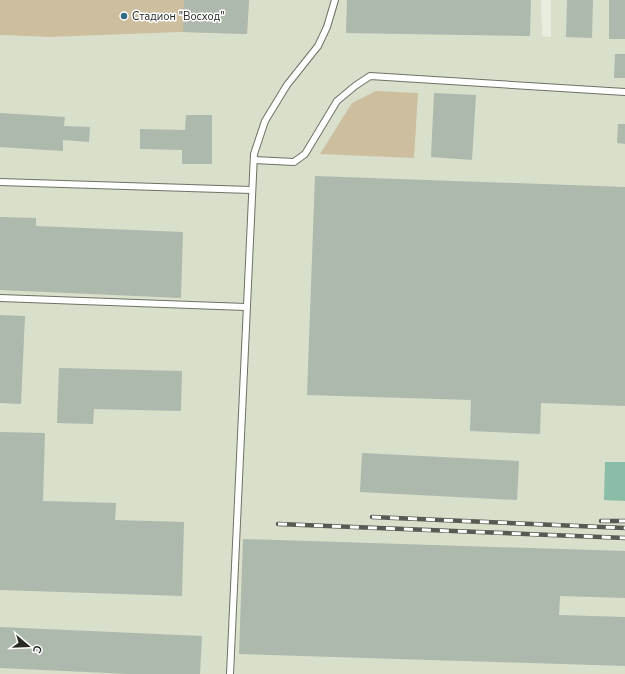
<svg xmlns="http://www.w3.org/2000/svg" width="625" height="674" font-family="'Nunito Sans',sans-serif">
<rect width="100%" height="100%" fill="#e7eddd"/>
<!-- built -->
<path fill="#d8dfca" d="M249,0H541L542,36L551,37V0H625V674H0V35L50,37L183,32L247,34Z"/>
<!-- green -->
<g fill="#cebea0">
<path d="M0,0H249L247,34L183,32L50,37L0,35Z"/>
<path d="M376,91L418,93L414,158L320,154L352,103Z"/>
</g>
<!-- water -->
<path fill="#8abda7" d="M605,462H625V501L604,500Z"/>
<!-- building -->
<g fill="#adb9ad">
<path d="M184,0H249L247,34L183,32Z"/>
<path d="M347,0H531L530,36L346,33Z"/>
<path d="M567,0H593L592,38L566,37Z"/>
<rect x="609" y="0" width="16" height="39"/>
<path d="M615,54H625V78H614Z"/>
<path d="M434,93L476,95L472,160L431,157Z"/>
<path d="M0,113L65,117L64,126L90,127L89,142L63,140V151L0,147Z"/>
<path d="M186,115H212V164H182V150L140,149V129L185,130Z"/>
<path d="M618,124H625V144L617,143Z"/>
<path d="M315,176L625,187V406L541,403L540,434L470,431L471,400L307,395Z"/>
<path d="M0,217L36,218V226L183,232L181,298L0,290Z"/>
<path d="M0,315L25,316L21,404L0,403Z"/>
<path d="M59,368L182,371L181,411L94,409L93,424L57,423Z"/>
<path d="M0,432L45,433L43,501L116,503L115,520L184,522L182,596L0,590Z"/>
<path d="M362,453L519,461L517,500L360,492Z"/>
<path d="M243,539L625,551V598L560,596L559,615L625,617V666L239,654Z"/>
<path d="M0,627L202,636L200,674H129L0,668Z"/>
</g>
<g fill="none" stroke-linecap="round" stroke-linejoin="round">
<defs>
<g id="service">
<path d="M254,160L294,162L305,154L337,101L355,86L370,76L625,92"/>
<path d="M0,182L251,190"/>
<path d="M0,298L246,307"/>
<path d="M230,674L254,154L265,121L287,85L318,46L327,27L335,0"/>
</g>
</defs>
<!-- service casing -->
<use href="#service" stroke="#6d7264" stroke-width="8"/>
<!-- service -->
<use href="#service" stroke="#fff" stroke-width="6"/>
<defs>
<g id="rail">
<path d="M372,517L625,528"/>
<path d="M601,521H625"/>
<path d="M278,524L625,538"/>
</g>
</defs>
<!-- rail casing -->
<use href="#rail" stroke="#575a52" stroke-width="4.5"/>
<!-- rail -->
<use href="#rail" stroke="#fff" stroke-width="3" stroke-dasharray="9" stroke-linecap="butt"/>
</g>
<!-- markers -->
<circle fill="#306a83" stroke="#fff" stroke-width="1.5" cx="124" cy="16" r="4"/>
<g text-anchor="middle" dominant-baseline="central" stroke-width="3" stroke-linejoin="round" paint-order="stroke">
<!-- poi labels -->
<g font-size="11" fill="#292b25" stroke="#fff" text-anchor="start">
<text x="132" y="16">Стадион "Восход"</text>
</g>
</g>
<!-- north arrow -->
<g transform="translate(28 646) rotate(109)" stroke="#ffffff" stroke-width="3" paint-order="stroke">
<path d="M0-3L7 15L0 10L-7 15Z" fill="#292b25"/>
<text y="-6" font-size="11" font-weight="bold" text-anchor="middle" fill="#292b25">С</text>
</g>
</svg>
